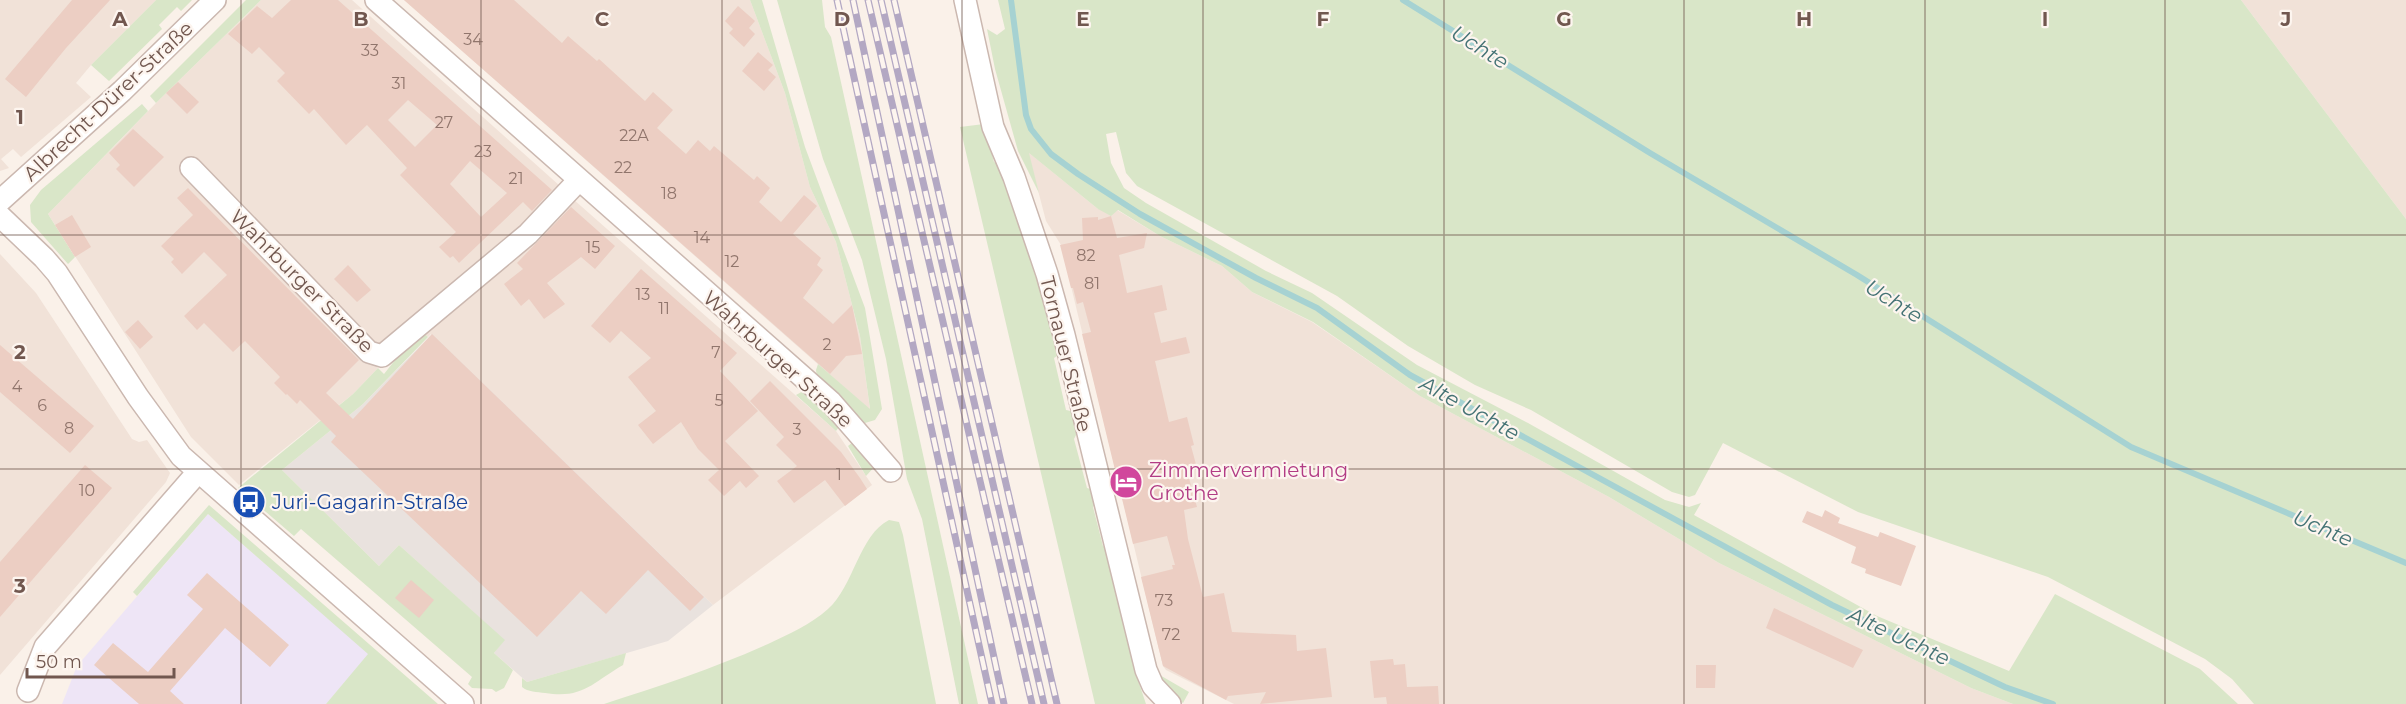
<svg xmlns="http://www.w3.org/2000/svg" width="2406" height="704" font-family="Montserrat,sans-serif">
<rect width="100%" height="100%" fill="#faf1e9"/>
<!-- residential -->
<g fill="#f1e2d8">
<path d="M0,0H156L91,65L76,83L91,97L21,157L13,149L1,159L9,168L0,171Z"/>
<path d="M261,0H352L560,186L524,228L379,350L193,176L378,368L353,394L239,485L191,437L48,214L156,103Z"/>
<path d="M404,0H750L785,93L810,187L836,242L860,336L870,410Z"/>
<path d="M2241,0H2406V219Z"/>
<path d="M1028,152L1098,209L1117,210L1160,236L1222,266L1252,292L1312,322L1420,396L1609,497L1719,563L1971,688L2013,704H1234L1166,670L1163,666L1061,245L1046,221Z"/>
<path d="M573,199L836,431L872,485L713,605L431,334L428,337L423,332Z"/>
<path d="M0,254L36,293L132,439L139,442L147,440L170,473L166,482L0,675Z"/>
</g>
<!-- industrial -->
<path fill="#e9e2de" d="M432,334L602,498L713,605L668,641L527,682L494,653L504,640L399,545L379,566L282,470L363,404Z"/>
<!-- education -->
<path fill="#eee5f6" d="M208,514L369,654L326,704H62L77,666Z"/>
<!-- green -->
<g fill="#d9e6c8">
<path d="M156,0H192L181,11L177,7L159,25L162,29L109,81L91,65Z"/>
<path d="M246,0H261L156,103L150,96Z"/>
<path d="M750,0H762L805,147L865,308L882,409L875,420L865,423L858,421L817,378L816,370L818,364L870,409L860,336L836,242L810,187L785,93Z"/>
<path d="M777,0H822L825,27L831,37L978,704H959L922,519L907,479L886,359L862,260L823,159Z"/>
<path d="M998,0H2241L2406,219V704H2254L2232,679L2205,659L2048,577L1858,512L1723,443L1695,495L1689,497L1672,492L1531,410L1475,385L1408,346L1337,296L1137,186L1126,173L1116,132L1106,134L1111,163L1124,188L1146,203L1266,271L1312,293L1417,365L1528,423L1665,500L1689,507L1701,503L1694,515L1877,616L2009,671L2055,594L2200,669L2238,704H2013L1971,688L1719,563L1609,497L1420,396L1313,322L1252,292L1222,266L1160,236L1118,210L1111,216L1098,209L1029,153L1039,193L1018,151L995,69L987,29L997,35L1005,29Z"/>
<path d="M142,104L148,111L48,214L75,257L68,264L31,222L30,205L41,190Z"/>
<path d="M984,124L994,162L1007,168L1060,354L1054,358L1066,410L1075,412L1079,429L1074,439L1087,488L1094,490L1097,502L1093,507L1103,546L1107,548L1136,661L1132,662L1146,704H1095L960,127Z"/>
<path d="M423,332L428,337L363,404L282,470L379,566L399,545L505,640L494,653L513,670L504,688L496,692L492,689L472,688L468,684L472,677L301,529L294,536L238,488L353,394L378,368L384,374L411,340Z"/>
<path d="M805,390L841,424L836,431L796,395Z"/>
<path d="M857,439L876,465L866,476L848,446Z"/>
<path d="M209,505L438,704H326L368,654L208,514L137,596L133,592Z"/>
<path d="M889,520L899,522L903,535L936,704H604C660,686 715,668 768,644C789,634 810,625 828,609C854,586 859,535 889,520Z"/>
<path d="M626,653L623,665C592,683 583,699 545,693C537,692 528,692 522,687V678L527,682Z"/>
<path d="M1158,674L1189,692L1183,703L1171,694Z"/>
</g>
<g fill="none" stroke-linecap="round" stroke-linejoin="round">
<!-- stream -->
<g stroke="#a6d2d2" stroke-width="6">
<path d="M1011,0L1026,115L1031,129L1051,154L1078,174L1140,214L1256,278L1317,308L1410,375L1832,605L2005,687L2053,704"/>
<path d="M1403,0L1650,153L1857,275L2131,447L2406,563"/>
</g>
</g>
<!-- building -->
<g fill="#eccec3" fill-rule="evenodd">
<path d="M72,0H110L66,48L26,97L5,79Z"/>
<path d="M291,0H338L552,190L532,211L523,202L459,263L453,256L450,258L439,247L456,232L400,175L407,168L367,125L346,145L314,109L309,114L277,81L285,73L259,47L252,54L228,34L257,6L272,18ZM408,100L437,125L415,147L388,120ZM470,161L507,193L481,217L450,184Z"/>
<path d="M404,0H514L562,43L568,36L597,61L599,59L645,101L653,92L673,110L657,128L686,154L698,140L710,151L714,146L754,180L757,176L770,188L759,202L781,222L804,195L817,206L793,234L821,258L817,265L823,270L803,298L833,324L852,305L862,354L846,356L830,374Z"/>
<path d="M738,6L755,21L749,28L755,34L744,47L729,33L733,29L725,21Z"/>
<path d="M758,52L773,65L768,70L776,77L764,91L742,71Z"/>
<path d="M178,82L199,102L187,114L166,93Z"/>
<path d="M133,129L164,157L134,187L116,169L120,165L109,153Z"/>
<path d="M188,188L359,360L326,393L353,419L432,334L704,597L690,611L648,570L606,614L581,591L537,637L331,442L336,436L300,400L297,404L287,394L286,395L274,383L280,377L245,341L233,352L204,323L197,330L184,316L227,275L204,252L182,274L171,262L174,259L161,246L193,215L177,198Z"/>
<path d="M571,207L615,246L595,269L581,257L547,283L565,304L544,319L529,299L521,306L504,284L523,269L517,263Z"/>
<path d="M72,215L91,247L75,257L55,225Z"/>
<path d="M1111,216L1117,238L1147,233L1144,248L1119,255L1127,293L1162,285L1167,310L1154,313L1161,343L1186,337L1190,353L1155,361L1169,422L1187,417L1194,445L1191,446L1197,468L1187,471L1197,507L1184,510L1188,539L1203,597L1224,593L1232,632L1296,635L1297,651L1326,648L1332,697L1260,704L1266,692L1228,696L1226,700L1163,666L1141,577L1173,569L1172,565H1175L1167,536L1133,544L1082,334L1091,332L1083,302L1077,304L1073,288H1071L1060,245L1083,240L1082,218L1098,217V220Z"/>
<path d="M348,265L371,290L357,302L334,279Z"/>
<path d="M641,269L737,353L720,371L758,411L725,441L759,476L746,488L740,481L724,496L708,480L719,470L698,449L681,422L653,444L638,425L656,411L628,377L651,358L621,331L610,343L591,326Z"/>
<path d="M138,320L153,337L140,349L125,332Z"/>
<path d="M0,345L94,426L70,453L0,392Z"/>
<path d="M770,381L841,452L860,478L867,489L845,506L825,480L794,503L777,481L797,466L776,445L784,437L750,401Z"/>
<path d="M85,465L112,488L0,617V562Z"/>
<path d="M1825,510L1840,518L1838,523L1878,537L1880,532L1916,546L1901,586L1865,573L1866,569L1851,563L1856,547L1802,522L1807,511L1822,517Z"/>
<path d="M207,573L289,645L270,667L225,628L170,691L184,704H139L94,665L113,643L148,672L203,609L187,595Z"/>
<path d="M411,580L434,600L419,618L395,598Z"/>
<path d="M1774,608L1863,650L1853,668L1766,628Z"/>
<path d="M1393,659L1394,665L1405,664L1407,687L1438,686L1439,704H1387L1386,697L1374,698L1370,661Z"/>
<path d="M1696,665H1716L1715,688H1696Z"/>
</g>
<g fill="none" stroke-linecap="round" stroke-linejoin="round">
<defs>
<g id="minor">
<path d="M376,0L830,401L891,471"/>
<path d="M965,0L993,127L1014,177L1047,274L1064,335L1146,670L1153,686L1170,704"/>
<path d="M191,168L369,352L382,356L528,234L578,181"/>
<path d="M0,201L122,91L215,0"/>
<path d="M0,216L44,258L57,273L138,397L181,456L463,704"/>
<path d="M28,691L45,647L198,472"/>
</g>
</defs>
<!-- minor casing -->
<use href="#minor" stroke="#cbb8b0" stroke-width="24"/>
<!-- minor -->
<use href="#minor" stroke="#fff" stroke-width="21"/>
<defs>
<g id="rail">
<path d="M837,0L992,704"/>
<path d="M853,0L1004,704"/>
<path d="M868,0L1032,704"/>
<path d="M881,0L1044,704"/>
<path d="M894,0L1057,704"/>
</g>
</defs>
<!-- rail casing -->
<use href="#rail" stroke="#b3a8c3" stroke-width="7"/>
<!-- rail -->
<use href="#rail" stroke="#fdf5ef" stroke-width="4.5" stroke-dasharray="14" stroke-linecap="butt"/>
</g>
<!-- grid -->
<path fill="none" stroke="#71574f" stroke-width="1.5" stroke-opacity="0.55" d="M241,0V704M481,0V704M722,0V704M962,0V704M1203,0V704M1444,0V704M1684,0V704M1925,0V704M2165,0V704M0,235H2406M0,469H2406"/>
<!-- icons -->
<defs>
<symbol id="hotel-disc" viewBox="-11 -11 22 22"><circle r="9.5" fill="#d1479c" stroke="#fdf5ef"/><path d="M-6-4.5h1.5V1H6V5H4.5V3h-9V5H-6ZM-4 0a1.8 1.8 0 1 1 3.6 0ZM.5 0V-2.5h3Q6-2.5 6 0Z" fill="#fff"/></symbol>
<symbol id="bus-disc" viewBox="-11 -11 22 22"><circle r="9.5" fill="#1a4fb4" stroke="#fdf5ef"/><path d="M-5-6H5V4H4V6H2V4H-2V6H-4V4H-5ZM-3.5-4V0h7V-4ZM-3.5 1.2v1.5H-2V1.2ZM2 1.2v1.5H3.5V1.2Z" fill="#fff"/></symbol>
</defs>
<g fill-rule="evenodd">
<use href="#hotel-disc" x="1107" y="463" width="38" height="38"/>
<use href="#bus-disc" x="230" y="483" width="38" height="38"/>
</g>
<g text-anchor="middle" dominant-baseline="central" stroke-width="4.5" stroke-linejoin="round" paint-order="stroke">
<!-- number labels -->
<g font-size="16" fill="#90756c">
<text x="473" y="39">34</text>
<text x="370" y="50">33</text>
<text x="399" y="83">31</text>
<text x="444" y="122">27</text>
<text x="634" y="135">22A</text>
<text x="483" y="151">23</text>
<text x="623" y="167">22</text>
<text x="516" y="178">21</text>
<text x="669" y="193">18</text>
<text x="702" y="237">14</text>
<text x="593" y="247">15</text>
<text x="1086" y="255">82</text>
<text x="732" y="261">12</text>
<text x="1092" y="283">81</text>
<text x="643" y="294">13</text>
<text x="664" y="308">11</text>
<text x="827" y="344">2</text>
<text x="716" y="352">7</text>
<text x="17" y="386">4</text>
<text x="719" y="400">5</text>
<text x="42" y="405">6</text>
<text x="69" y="428">8</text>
<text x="797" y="429">3</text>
<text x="839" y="474">1</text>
<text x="87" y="490">10</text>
<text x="1164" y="600">73</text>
<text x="1171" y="634">72</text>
</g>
<!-- street labels -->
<g font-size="20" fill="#71574f" stroke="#fdf5ef">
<text transform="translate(108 101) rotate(-43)">Albrecht-Dürer-Straße</text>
<text transform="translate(302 281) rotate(45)">Wahrburger Straße</text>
<text transform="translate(1066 354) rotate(76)">Tornauer Straße</text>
<text transform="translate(778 359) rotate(42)">Wahrburger Straße</text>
</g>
<!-- hotel labels -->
<g font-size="20" fill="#b23c85" stroke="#fdf5ef" text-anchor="start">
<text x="1149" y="470">Zimmervermietung<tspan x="1149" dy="23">Grothe</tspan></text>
</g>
<!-- transit labels -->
<g font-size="20" fill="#164399" stroke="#fdf5ef" text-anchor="start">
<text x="272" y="502">Juri-Gagarin-Straße</text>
</g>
<!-- water labels -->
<g font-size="21" font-style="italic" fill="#457375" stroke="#fdf5ef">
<text transform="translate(1480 47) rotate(32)">Uchte</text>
<text transform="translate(1894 301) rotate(32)">Uchte</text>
<text transform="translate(1470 408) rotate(29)">Alte Uchte</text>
<text transform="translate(2323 528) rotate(23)">Uchte</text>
<text transform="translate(1899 636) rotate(25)">Alte Uchte</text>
</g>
</g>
<g font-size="20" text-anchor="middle" font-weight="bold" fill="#71574f" stroke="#fdf5ef" stroke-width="4.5" stroke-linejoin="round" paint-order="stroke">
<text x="120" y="26">A</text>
<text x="361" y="26">B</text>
<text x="602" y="26">C</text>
<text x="842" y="26">D</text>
<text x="1083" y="26">E</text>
<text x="1323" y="26">F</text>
<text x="1564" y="26">G</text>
<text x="1804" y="26">H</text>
<text x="2045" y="26">I</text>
<text x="2286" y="26">J</text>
<text x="20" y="124">1</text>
<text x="20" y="359">2</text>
<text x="20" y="593">3</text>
</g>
<!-- scale -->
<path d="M27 668v9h147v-9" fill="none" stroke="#71574f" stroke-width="3"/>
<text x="36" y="668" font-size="18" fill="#71574f" stroke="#fdf5ef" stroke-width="4.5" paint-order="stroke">50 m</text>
</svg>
